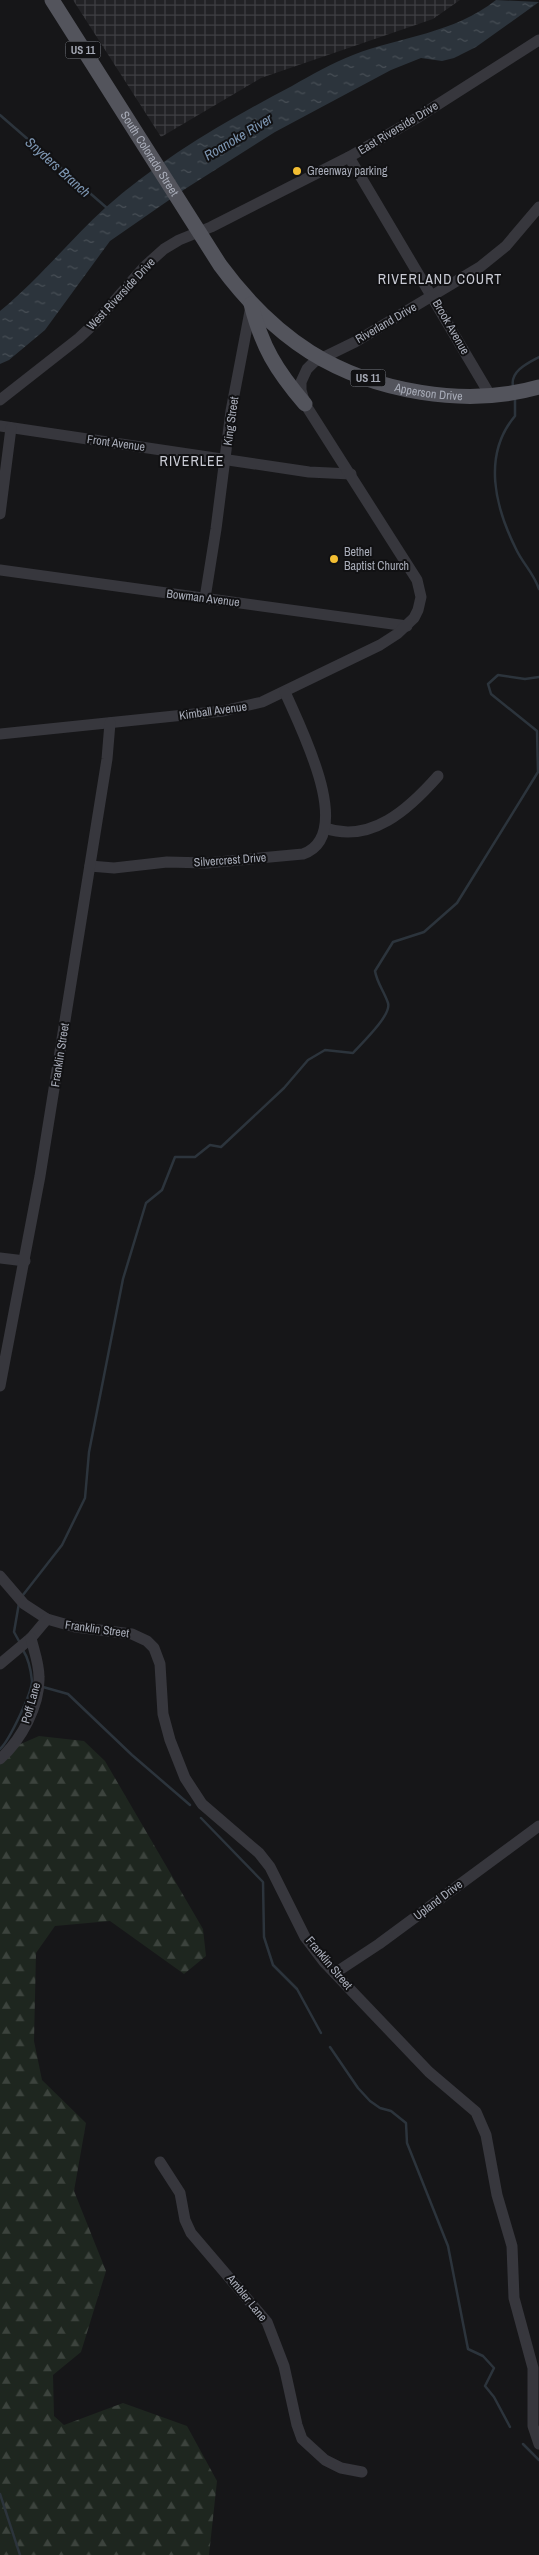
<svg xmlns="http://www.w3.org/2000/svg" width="539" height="2555" font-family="'Archivo Narrow',sans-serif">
<defs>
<pattern id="industrial-grid" width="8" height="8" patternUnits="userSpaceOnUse" patternTransform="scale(1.25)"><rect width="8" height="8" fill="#222225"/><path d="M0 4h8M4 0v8" fill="none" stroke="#3f3f43"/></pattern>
<pattern id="forest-firs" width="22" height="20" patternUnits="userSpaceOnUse" patternTransform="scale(1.25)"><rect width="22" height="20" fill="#1e261f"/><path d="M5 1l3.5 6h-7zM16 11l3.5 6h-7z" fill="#3c433d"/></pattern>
<pattern id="water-ripples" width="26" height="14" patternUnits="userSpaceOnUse" patternTransform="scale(1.25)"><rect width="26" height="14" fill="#2c343c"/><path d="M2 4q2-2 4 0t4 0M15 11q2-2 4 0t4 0" fill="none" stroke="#484f56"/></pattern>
</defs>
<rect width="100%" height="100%" fill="#161618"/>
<!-- industrial -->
<path fill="url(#industrial-grid)" d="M73,0H460L433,19L261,78L161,137Z"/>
<!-- forest -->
<path fill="url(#forest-firs)" d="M39,1736L84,1741L105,1761L203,1929L206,1956L184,1974L110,1921L55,1926L36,1953L34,2041L42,2080L86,2123L74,2191L106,2271L81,2352L53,2375L54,2416L64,2425L123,2403L187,2426L217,2481L209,2555H0V1753Z"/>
<!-- water -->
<path fill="url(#water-ripples)" d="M496,0L539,2L476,47L454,58L442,61L421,58L391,70L275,132L185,189L110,241L45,330L9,360L0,364V311C38,280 69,241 105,208C160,159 227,120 292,86C311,75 332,63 353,55C402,36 453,34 496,0Z"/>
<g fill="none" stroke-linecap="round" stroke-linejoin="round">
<!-- stream -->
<g stroke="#2c343c" stroke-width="2.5">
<path d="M0,115L107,208"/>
<path d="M513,386C510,371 528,363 539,357"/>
<path d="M515,397V416C482,455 495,507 516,549C523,564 533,572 539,589"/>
<path d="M23,1595L62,1545L85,1498L89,1452L123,1279L146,1203L162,1190L175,1157H195L210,1145L221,1147L284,1088L308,1060L325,1050L353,1053C361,1044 392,1015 388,1003C384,991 377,983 375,971L393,942L424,932L457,903L538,772L537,731L491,694L488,684L498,675L525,679L539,677"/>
<path d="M19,1603L14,1632L20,1643"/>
<path d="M43,1687L68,1694L132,1755L190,1805"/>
<path d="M0,1749C9,1741 32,1693 32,1681C31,1671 28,1658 23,1650"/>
<path d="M201,1818L263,1882L264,1937L273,1965L297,1989L321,2033"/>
<path d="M330,2047L358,2088L370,2101L380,2108L391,2111L406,2123L407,2143L448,2246L468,2349L483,2356L494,2368L485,2386L494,2397L510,2427"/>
<path d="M523,2444L539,2460"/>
<path d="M0,2494L20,2555"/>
</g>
<!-- minor -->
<g stroke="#37373d" stroke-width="11">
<path d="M349,157L490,395"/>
<path d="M0,400L79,338L96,322L144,267L164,249L179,240L211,227L349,157L415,119L539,40"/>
<path d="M0,426L309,472L351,474"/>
<path d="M0,514L11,428"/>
<path d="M0,570L407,626"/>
<path d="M205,598L216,529L231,411L251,306"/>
<path d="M0,734L223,711L262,702L380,645L397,634L414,618L418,610L421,597L417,580L305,404L301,390V382L307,369L314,362L355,342L480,267L506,246L539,207"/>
<path d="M325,828C371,844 409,809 438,776"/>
<path d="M90,866L114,868L167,862L207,863L303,854C357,835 299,725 285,692"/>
<path d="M0,1258L25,1261"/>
<path d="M0,1386L40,1176L107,759L110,723"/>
<path d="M0,1576L24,1604L47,1619L75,1627L132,1634L147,1641L154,1648L160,1664L163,1714L170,1740L185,1778L202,1804L259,1853L270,1867L305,1937L324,1962L429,2072L476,2112L486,2135L497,2195L512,2246L514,2298L533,2368V2426L539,2444"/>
<path d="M0,1664L31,1638L47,1619"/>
<path d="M0,1759C21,1740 40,1706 39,1677C39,1663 34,1651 31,1638"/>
<path d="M335,1973L379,1944L539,1826"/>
<path d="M160,2162L180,2193L185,2220L191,2233L267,2322L284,2366L297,2425L302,2439L325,2460L341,2468L362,2472"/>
</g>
<!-- major -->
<g stroke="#53545c" stroke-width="15">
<path id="s1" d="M52,0L220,265C245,299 274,329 310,352C374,392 466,408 539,387"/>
<path d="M251,304C262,347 276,370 305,404"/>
</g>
</g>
<!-- markers -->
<g fill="#f3be32" stroke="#111113" stroke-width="2">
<circle cx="297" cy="171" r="5"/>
<circle cx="334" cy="559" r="5"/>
</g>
<g text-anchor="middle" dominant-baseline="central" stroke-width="4" stroke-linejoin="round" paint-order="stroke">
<!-- shield labels -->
<g fill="#111113" stroke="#7b7e86" stroke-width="1">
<rect x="65.5" y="41.5" width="35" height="17" rx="4"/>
<rect x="350.5" y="369.5" width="35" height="17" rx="4"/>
</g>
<g font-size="11" font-weight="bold" fill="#a8acb8">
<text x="83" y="50">US 11</text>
<text x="368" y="378">US 11</text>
</g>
<!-- street labels -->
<g font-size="12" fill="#a8acb8" stroke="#111113">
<text transform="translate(398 128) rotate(-31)">East Riverside Drive</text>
<text stroke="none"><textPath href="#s1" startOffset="182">South Colorado Street</textPath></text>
<text transform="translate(121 294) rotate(-47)">West Riverside Drive</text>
<text transform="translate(386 323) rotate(-30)">Riverland Drive</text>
<text transform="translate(451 327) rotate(60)">Brook Avenue</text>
<text stroke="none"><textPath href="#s1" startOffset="566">Apperson Drive</textPath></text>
<text transform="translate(231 421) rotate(-82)">King Street</text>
<text transform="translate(116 443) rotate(8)">Front Avenue</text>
<text transform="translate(203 598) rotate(7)">Bowman Avenue</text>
<text transform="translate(213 711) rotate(-8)">Kimball Avenue</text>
<text transform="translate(230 860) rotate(-4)">Silvercrest Drive</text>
<text transform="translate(60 1055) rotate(-81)">Franklin Street</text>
<text transform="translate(97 1629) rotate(8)">Franklin Street</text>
<text transform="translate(31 1703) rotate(-74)">Poff Lane</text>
<text transform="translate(438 1900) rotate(-37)">Upland Drive</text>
<text transform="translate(329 1963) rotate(50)">Franklin Street</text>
<text transform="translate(247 2298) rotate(51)">Ambler Lane</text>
</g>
<!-- poi labels -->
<g font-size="12" fill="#a8acb8" stroke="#111113" text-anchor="start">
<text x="307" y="171">Greenway parking</text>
<text x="344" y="552">Bethel<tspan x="344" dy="14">Baptist Church</tspan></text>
</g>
<!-- water labels -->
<g font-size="14" font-style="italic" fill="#7e97b3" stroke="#111113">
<text transform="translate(238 137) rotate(-31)">Roanoke River</text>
<text transform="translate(58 167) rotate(42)">Snyders Branch</text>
</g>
<!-- neighbourhood labels -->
<g font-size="14" letter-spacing="1" fill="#c9cbd4" stroke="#111113">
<text x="440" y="279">RIVERLAND COURT</text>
<text x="192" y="461">RIVERLEE</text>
</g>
</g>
</svg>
